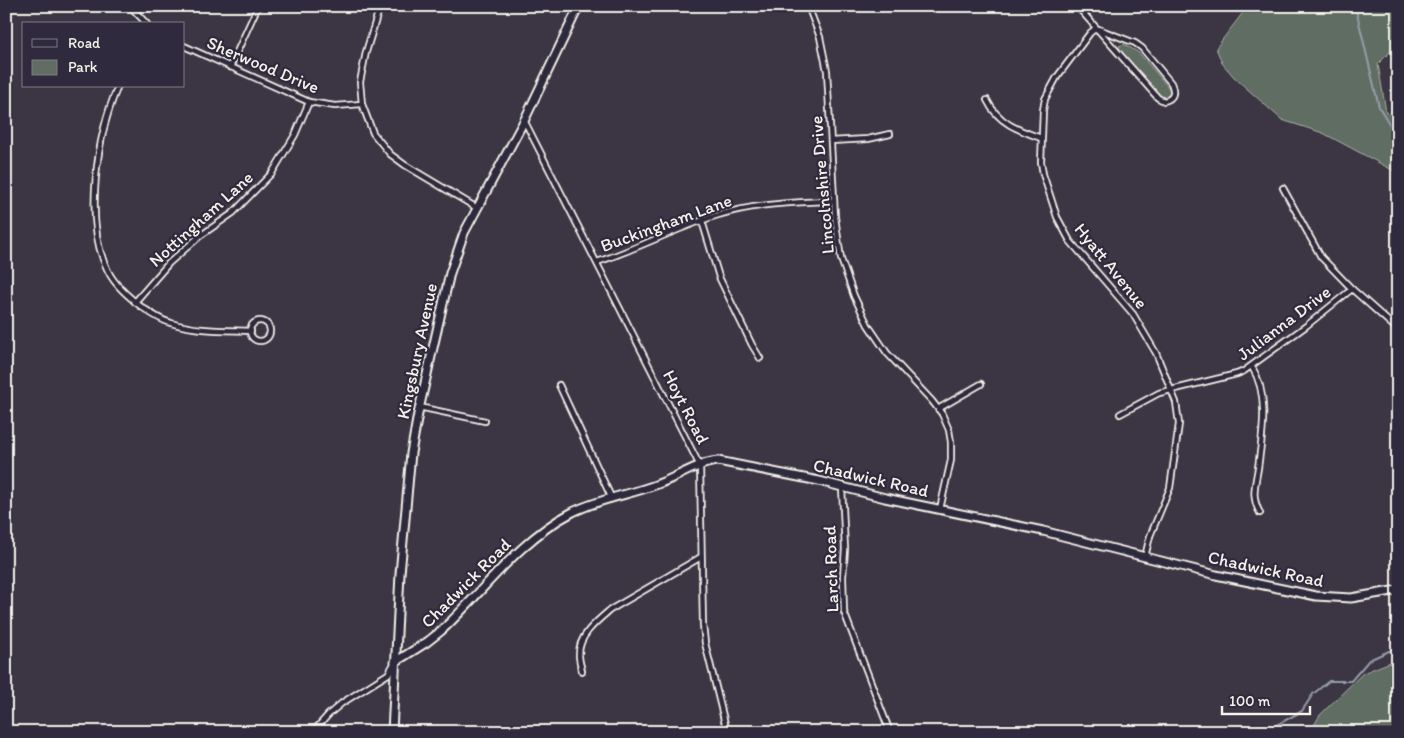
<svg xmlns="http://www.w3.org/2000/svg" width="1404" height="738" font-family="Itim,sans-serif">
<rect width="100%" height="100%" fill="#3c3644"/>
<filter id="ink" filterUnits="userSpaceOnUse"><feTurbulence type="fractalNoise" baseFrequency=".02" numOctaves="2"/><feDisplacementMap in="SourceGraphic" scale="10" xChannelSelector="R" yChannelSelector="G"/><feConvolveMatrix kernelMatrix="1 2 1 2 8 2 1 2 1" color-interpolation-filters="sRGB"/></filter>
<g filter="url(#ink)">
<!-- green -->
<g fill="#616d62" stroke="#aaafa5">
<path d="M1248,6H1398V44L1378,64L1386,112L1398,121V173L1323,133L1282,120L1234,77L1222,63L1216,48Z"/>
<path d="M1124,44L1139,53L1169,88L1170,93L1167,96L1163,97L1158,94L1120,50L1119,46Z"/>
<path d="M1398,659V732H1310L1320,715L1363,673Z"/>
</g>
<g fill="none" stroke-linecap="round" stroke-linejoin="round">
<!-- stream -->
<g stroke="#959caa" stroke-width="2">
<path d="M1353,6L1357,14L1379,107L1398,138"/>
<path d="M1264,732L1302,711L1313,694L1329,681H1351L1369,660L1398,647"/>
</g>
<defs>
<g id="street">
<path d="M130,6L147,24"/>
<path d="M380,6L366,52L360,82L362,104L373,133L390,154L405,165L477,208"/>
<path d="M808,6L820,37L827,71L835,217L841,259L854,296L868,325L887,353L932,401L942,414L949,430L951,442V460L940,509"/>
<path d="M1077,6L1158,98L1164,101C1174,99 1175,92 1171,83L1142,48L1135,43L1096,28"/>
<path d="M1096,28L1090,33L1057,77L1045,99L1043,110L1041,162L1043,174L1057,217L1070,241L1133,314L1156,353L1176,402L1179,424L1170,488L1150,536L1145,557"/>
<path d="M184,46L309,102L335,106L362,104"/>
<path d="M230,67L258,6"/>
<path d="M118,86C97,135 83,222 108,271C115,285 127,295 139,305C149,312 159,320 171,323C196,331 225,330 251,331"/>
<path d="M987,100C998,123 1018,130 1041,138"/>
<path d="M524,120L700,466L703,625L705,643L727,732"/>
<path d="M831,141L868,139L890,134"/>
<path d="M1283,188L1321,257L1352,289L1398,330"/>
<path d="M702,221L719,277L752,345L760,358"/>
<path d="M597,262C637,249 674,229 715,216C753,204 794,202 834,201"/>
<path d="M135,302L169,263L200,236L233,213L272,173L295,135L309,102"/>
<circle cx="260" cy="331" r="10"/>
<path d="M1252,367C1270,396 1262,436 1258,468C1255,486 1251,497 1260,513"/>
<path d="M559,385L612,499"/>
<path d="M419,407L485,421"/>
<path d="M938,409L981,384"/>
<path d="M1120,414L1159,393L1237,374L1244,371L1306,326L1352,289"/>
<path d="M842,487L845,549L843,577L844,612L890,732"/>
<path d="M582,671C581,666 579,661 579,655C578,636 597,621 610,610L701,557"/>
<path d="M313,732L329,714L342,703L388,674L395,662"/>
</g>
<g id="secondary">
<path d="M395,662L427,642L441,631C483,592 519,540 571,513C597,499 630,495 658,484C678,477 697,463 718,461L819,481L885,498L1043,531L1216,575L1316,596L1351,598L1398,590"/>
<path d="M392,732L400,574L411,453L418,414L450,273L464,233L525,119L579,6"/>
</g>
</defs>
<!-- street casing -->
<use href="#street" stroke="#f4f1e8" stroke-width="8"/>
<!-- secondary casing -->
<use href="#secondary" stroke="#f4f1e8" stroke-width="11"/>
<!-- street -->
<use href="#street" stroke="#2f2a3d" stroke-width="4.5"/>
<!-- secondary -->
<use href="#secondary" stroke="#2f2a3d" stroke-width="7"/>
</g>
</g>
<g text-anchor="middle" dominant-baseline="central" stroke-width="4.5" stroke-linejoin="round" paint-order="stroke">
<!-- street labels -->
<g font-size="18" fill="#f4f1e8" stroke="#2f2a3d">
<text transform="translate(263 65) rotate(23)">Sherwood Drive</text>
<text transform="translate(822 185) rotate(-95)">Lincolnshire Drive</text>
<text transform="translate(201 219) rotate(-42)">Nottingham Lane</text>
<text transform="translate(666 223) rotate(-20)">Buckingham Lane</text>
<text transform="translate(1111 266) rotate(51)">Hyatt Avenue</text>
<text transform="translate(1284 323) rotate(-37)">Julianna Drive</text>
<text transform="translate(417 351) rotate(-78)">Kingsbury Avenue</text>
<text transform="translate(686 407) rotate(63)">Hoyt Road</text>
<text transform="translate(871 478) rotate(13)">Chadwick Road</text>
<text transform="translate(831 569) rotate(-92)">Larch Road</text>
<text transform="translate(1266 569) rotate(12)">Chadwick Road</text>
<text transform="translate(466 583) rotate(-45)">Chadwick Road</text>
</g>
</g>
<!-- margin -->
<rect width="1404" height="738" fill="none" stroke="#2f2a3d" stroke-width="25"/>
<rect x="12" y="12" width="1379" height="713" fill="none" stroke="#f4f1e8" stroke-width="2" filter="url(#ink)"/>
<!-- legend -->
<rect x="22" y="22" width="162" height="65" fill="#2f2a3d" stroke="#7e7a81"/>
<rect x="32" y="39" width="25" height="8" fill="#2f2a3d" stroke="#7e7a81"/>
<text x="68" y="48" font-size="15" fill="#f4f1e8">Road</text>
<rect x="32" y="60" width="25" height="15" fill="#616d62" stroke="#7e7a81"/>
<text x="68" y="72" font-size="15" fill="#f4f1e8">Park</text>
<!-- scale -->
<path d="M1222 706v8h88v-8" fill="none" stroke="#f4f1e8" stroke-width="2.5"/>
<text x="1229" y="706" font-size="15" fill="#f4f1e8" stroke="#2f2a3d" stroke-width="4" paint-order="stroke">100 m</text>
</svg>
